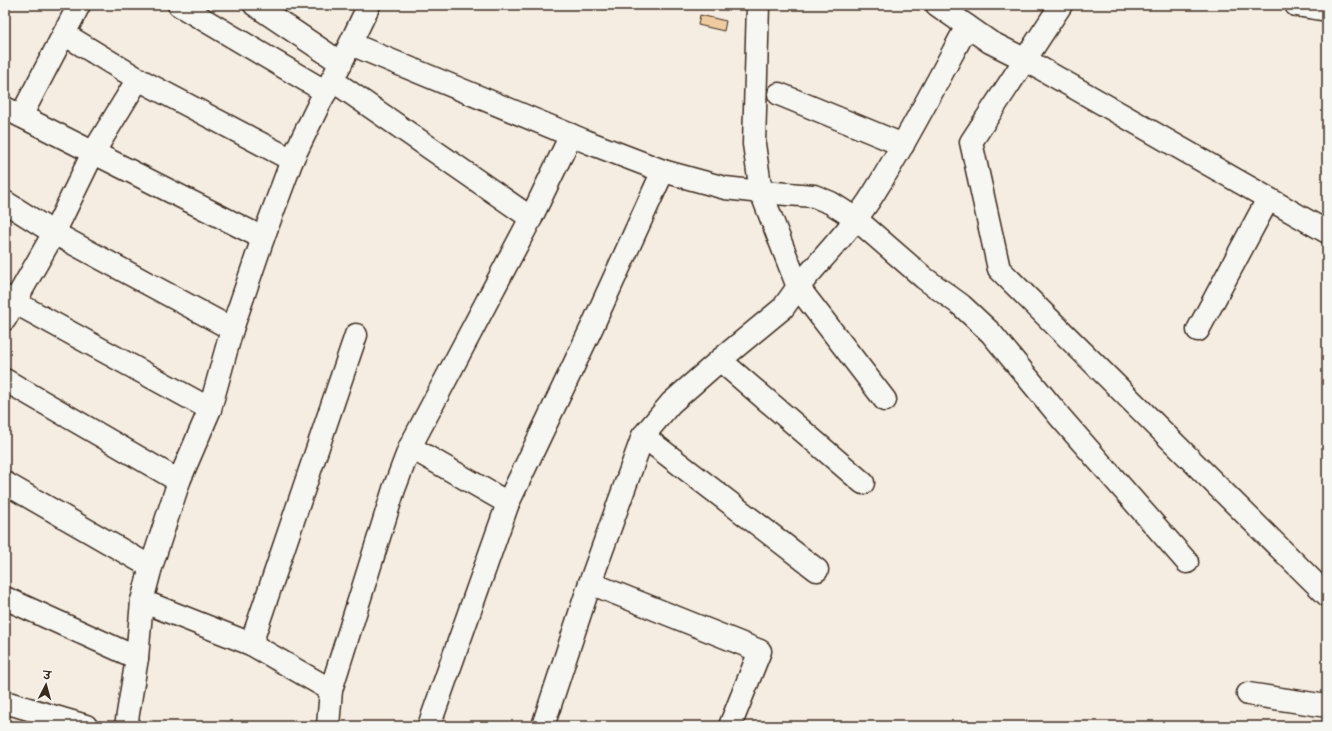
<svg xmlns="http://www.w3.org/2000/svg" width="1332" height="731" font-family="'Patrick Hand','Playpen Sans Deva',sans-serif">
<rect width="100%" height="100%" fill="#f5ede2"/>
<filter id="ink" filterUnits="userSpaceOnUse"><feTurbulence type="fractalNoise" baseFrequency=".025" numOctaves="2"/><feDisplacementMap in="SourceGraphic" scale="8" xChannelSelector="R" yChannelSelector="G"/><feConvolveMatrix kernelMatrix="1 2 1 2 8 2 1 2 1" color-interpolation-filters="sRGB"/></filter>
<g filter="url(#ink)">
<!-- building -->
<path fill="#efcba0" stroke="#3b2a1e" d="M700,15L726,21L724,31L698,25Z"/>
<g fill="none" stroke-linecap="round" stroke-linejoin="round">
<defs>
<g id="minor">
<path d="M179,5L326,92"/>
<path d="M255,5L341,63"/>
<path d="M1061,5L971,142L999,269L1327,595"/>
<path d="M1296,5L1327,10"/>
<path d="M64,34L138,79L292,160"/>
<path d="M351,44L590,143L663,171L725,188L761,192L814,196L831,203L856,219L924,278L961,305L991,333L1061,418L1187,562"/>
<path d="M332,80L531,218"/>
<path d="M779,94L903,145"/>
<path d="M5,108L263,238"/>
<path d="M21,116L79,5"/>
<path d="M5,202L54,233L232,329"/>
<path d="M5,297L210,409"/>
<path d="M5,319L54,233L93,153L138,79"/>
<path d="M1198,330L1268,199"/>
<path d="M720,360L863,483"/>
<path d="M5,380L179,481"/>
<path d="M885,400L798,287C824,256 853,227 874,193C908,139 937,82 967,26"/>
<path d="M643,436L817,570"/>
<path d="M410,447L508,503L592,327L663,171"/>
<path d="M5,483L151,567"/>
<path d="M590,583L760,651L730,726"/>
<path d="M5,598L137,658"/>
<path d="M142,601L251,644L331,690"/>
<path d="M251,644L356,335"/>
<path d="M1248,694L1327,706"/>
<path d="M5,702L86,726"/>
<path d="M126,726L137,658L142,601L151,567L179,481L210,409L232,329L263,238L292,160L319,104L341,63L369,5"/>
<path d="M328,726L331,690L394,489L410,447L531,218L571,135"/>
<path d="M429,726L508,503"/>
<path d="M543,726L590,583L643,436L671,403L720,360L783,308L798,287L761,192L754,144L758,5"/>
</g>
<path id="tertiary" d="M937,5L990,42L1026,60L1327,232"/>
</defs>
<!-- minor casing -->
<use href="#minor" stroke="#3b2a1e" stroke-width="25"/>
<!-- tertiary casing -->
<use href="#tertiary" stroke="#3b2a1e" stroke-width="25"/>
<!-- minor -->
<use href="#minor" stroke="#f6f6f2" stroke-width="22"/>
<!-- tertiary -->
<use href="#tertiary" stroke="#f6f6f2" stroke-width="22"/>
</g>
</g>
<!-- margin -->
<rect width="1332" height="731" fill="none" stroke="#f6f6f2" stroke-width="20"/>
<rect x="10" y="10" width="1312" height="711" fill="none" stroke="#3b2a1e" stroke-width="1.5" filter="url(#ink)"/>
<!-- north arrow -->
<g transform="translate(46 685) rotate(6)" stroke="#f6f6f2" stroke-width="3" paint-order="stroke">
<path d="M0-3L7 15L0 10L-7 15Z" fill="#3b2a1e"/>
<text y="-6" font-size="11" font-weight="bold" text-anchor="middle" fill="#3b2a1e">उ</text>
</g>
</svg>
